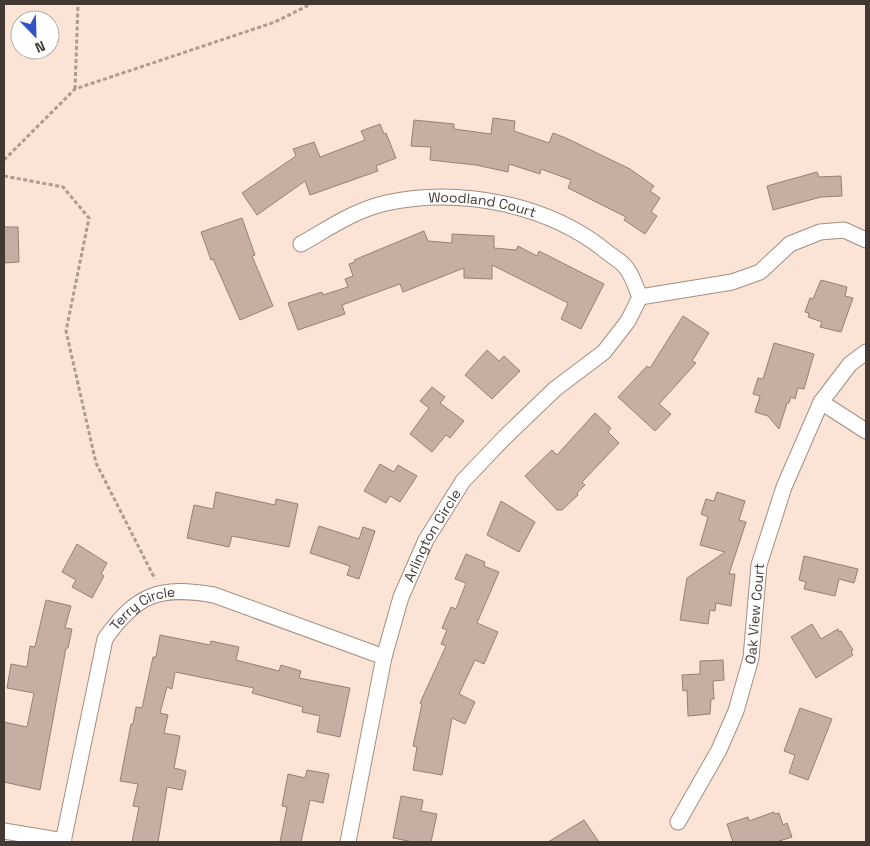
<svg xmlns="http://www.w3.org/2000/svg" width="870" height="846" font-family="'Space Grotesk',sans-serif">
<rect width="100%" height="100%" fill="#fbe4d5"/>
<!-- building -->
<g fill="#c6aea3" stroke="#967f75">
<path d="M493,118L515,121L514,131L549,143L553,133L566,138L630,169L654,186L650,191L660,198L651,212L657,216L645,234L624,220L626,217L568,188L571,180L541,169L540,174L509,164L508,172L476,165L430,160L431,147L411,146L414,120L454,124V129L491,134Z"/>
<path d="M380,124L384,134L386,133L396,158L376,166L378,171L310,195L305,181L257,215L242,193L296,156L293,149L314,142L320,157L365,140L361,131Z"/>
<path d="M817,172L819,177L841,176L842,196L821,197L773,210L767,186Z"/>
<path d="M242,218L255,255L252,256L273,306L240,320L217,268L213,259L211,260L201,232Z"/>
<path d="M4,227H18L19,262L4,263Z"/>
<path d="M424,231L428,241L452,243V234L494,236V248L516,250L518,246L537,256L539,251L604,284L581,329L561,319L568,303L492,265V279L464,278V268L403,292L400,284L342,305L345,314L298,330L288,303L322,292L323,295L348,287L345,279L353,276L349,264L355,262L354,260Z"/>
<path d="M821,280L847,287L845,296L853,298L841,332L820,327L822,322L808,317L809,313L805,312L810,298L813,299Z"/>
<path d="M683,316L709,333L692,361L696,363L659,404L671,414L655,431L618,397L647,366L650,368Z"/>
<path d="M774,343L814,354L804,389L798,388L795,399L791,397L789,403H787L779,429L768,416L755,412L760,396L753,394L758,378L763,379Z"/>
<path d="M487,350L499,361L504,356L520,371L492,399L465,375Z"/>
<path d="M432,387L445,397L440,403L464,421L450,438L446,435L432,452L410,434L429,408L420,401Z"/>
<path d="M595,413L611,428L608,432L619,443L582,482L585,485L577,493L578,495L562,510H557L525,476L552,450L557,455Z"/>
<path d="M380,464L394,472L398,465L417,476L400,502L390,496L386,503L364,491Z"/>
<path d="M216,492L275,505L276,499L298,504L289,547L232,536L229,547L187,538L194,505L213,509Z"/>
<path d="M717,492L745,501L739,520L746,522L729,574H735L731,606L716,603L715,611L710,610L708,624L680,620L687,578L725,552L700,545L708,517L701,514L706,499L714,501Z"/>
<path d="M501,501L535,522L519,552L487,535Z"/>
<path d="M319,526L359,539L363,527L375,531L359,579L347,575L350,566L310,553Z"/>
<path d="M77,544L107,563L101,574L104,576L92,598L72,587L76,580L62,572Z"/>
<path d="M466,554L485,562L484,566L499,572L477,623L498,632L484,664L475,660L459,694L475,702L465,724L452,718L442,775L413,770L417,747L413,746L422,704L420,703L446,646L441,644L447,630L442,628L451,607L456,609L466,583L455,579Z"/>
<path d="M804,556L858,569L854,583L839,579L835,596L804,589L806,582L799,580Z"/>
<path d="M46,600L71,606L65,628L72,629L68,648H66L40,790L4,782V722L27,727L34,693L7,688L11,664L27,667L30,646L35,647Z"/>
<path d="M812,624L821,639L838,629L839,632L841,631L853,650L851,652L853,655L816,678L791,637Z"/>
<path d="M160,635L210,645L211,641L239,647L236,660L279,671L281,665L301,671L299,678L350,688L340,737L317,732L320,716L302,712L303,707L252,693L254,688L175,672L172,689L167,687L160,713L168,715L164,733L180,736L174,768L186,771L182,790L167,787L158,842H132L139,807L133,806L138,784L120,781L131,724H133L136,707L142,708L153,657H156Z"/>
<path d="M723,660L724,680L713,681L714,699H711L710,714L688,716L687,690L683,691L682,675L700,674V661Z"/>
<path d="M800,708L832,719L808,780L789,773L795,755L784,751Z"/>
<path d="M307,770L329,774L323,803L310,800L301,842H280L287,807L282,806L288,774L305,778Z"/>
<path d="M401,796L423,800L421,811L437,814L431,842H413L393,838Z"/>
<path d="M774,812L775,814L779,813L783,825L787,823L792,837L776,842H733L727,824L748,817L749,821Z"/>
<path d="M584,820L599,842H548Z"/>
</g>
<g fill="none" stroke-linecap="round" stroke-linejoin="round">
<defs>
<g id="street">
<path id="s1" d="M301,244C329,228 355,210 386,203C460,187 548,204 607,252C613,257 623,262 627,269C633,277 636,288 640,297"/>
<path d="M640,297L732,282L760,272L790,244L820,232L844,230L866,240"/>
<path d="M821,402L866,431"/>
<path id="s2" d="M678,822L719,750L736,711L751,658L759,565L784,487L821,402L850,364L866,352"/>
<path d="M4,831L64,841"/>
<path id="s3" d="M63,842L105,639C137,593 160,586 214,595L384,657"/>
<path id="s4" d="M348,842L384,657L401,597L426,540L463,481L505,437L555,389L604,352L628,321L640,297"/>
</g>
</defs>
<!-- street casing -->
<use href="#street" stroke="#a38e80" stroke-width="17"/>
<!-- path -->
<g stroke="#ac9b90" stroke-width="3" stroke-dasharray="4 2.5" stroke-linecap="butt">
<path d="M75,89L78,4"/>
<path d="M4,160L75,89L275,22L311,4"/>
<path d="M4,176L63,187L89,218L66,331L96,463L155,579"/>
</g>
<!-- street -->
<use href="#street" stroke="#fff" stroke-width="15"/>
</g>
<g text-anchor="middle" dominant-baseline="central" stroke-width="4" stroke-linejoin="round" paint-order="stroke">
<!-- street labels -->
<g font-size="14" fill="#423933" stroke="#fff">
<text stroke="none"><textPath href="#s1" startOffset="192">Woodland Court</textPath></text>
<text stroke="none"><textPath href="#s4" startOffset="320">Arlington Circle</textPath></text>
<text stroke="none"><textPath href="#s3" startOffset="258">Terry Circle</textPath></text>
<text stroke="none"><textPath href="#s2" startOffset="225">Oak View Court</textPath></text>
</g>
</g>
<!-- border -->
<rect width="870" height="846" fill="none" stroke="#423933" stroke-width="10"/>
<!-- north arrow -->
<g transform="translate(35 35) rotate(157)"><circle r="24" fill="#ffffff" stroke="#b3b0ad"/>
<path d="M0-4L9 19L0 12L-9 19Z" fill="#3153c3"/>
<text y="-8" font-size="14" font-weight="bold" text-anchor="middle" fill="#423933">N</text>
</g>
</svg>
